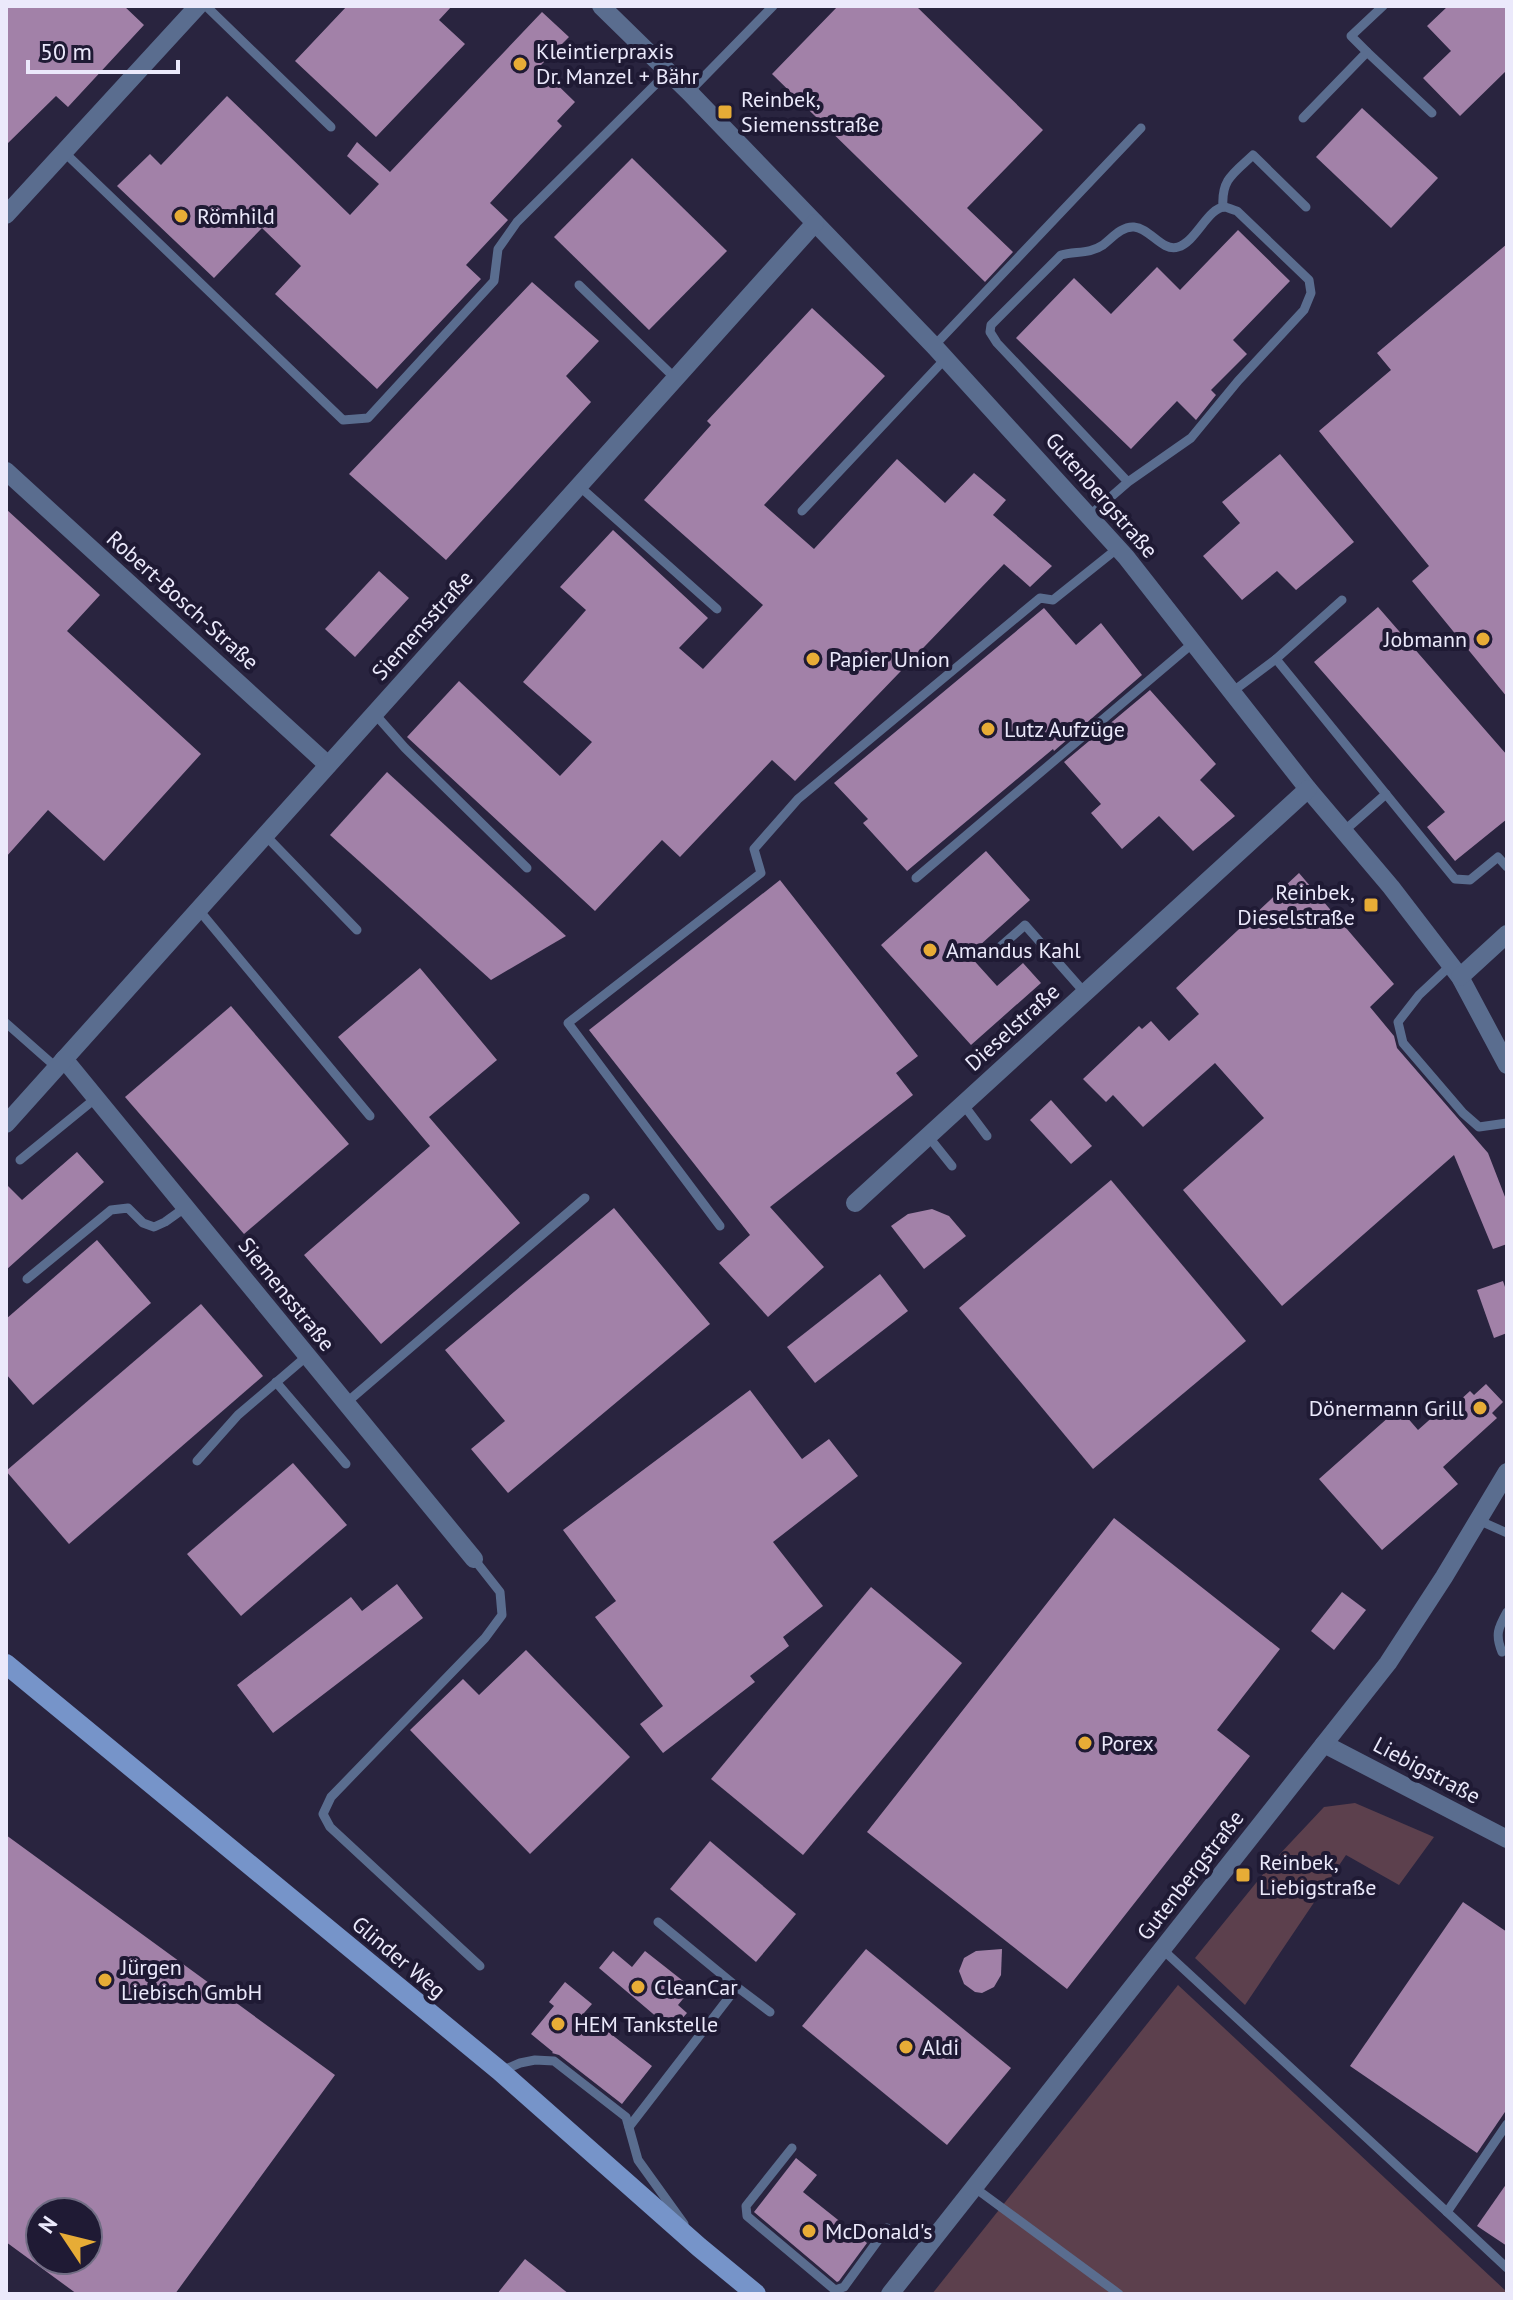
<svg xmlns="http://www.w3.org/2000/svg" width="1513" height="2300" font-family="'PT Sans',sans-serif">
<rect width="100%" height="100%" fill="#29243f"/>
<!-- green -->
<g fill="#5c404d">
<path d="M1355,1803L1434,1837L1399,1885L1346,1855L1245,2005L1195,1958L1277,1857L1324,1807Z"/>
<path d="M1178,1985L1507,2292V2294H932Z"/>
</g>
<!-- building -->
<g fill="#a281a8" fill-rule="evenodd">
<path d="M6,6H124L144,25L68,107L56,96L6,145Z"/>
<path d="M347,6H452L439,20L465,44L376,137L295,61Z"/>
<path d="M838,6H916L1043,130L967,208L1013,252L985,282L772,74Z"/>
<path d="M1448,6H1507V70L1460,116L1423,78L1451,51L1427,26Z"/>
<path d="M542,12L569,37L539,67L575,102L557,121L562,126L490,203L508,220L466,265L481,279L377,389L275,294L301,266L262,228L214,278L117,186L150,154L161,165L227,96L350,215L379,184L347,156L357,142L390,172Z"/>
<path d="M1362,108L1438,178L1391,228L1316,157Z"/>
<path d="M632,158L727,251L649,330L554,237Z"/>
<path d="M1238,230L1290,281L1233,340L1247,354L1211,390L1216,395L1196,420L1177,401L1131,449L1016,338L1074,278L1111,314L1157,267L1180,290Z"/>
<path d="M1507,244V697L1412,581L1429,566L1319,431L1391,370L1377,353Z"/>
<path d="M532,282L599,341L566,376L591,402L446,560L349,474Z"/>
<path d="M812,308L885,376L764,505L814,549L897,459L945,503L974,473L1006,500L993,515L1052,566L1030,587L1004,564L795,781L772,760L680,857L662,840L595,911L407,737L459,681L560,776L592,742L523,682L586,610L560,587L613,530L708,618L679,648L703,669L763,605L644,500L711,425L707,421Z"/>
<path d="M1280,454L1354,542L1296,590L1277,571L1242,600L1203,556L1240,523L1222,502Z"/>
<path d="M6,509L100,595L67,631L201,754L104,861L48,810L6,857Z"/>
<path d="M379,571L409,598L355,657L325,629Z"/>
<path d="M1378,607L1507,755V819L1455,861L1427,827L1445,812L1314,662Z"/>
<path d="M1044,608L1076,645L1101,623L1142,675L1054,751L1053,749L907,871L863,823L868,819L834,783Z"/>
<path d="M1150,690L1216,764L1200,780L1235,816L1193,851L1159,816L1122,849L1091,813L1101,804L1064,762Z"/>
<path d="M387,772L566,936L491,980L330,835Z"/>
<path d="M986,851L1030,900L969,955L997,986L1023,963L1041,983L971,1045L881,945Z"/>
<path d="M1299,873L1394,984L1370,1007L1394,1036L1397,1048L1488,1153L1507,1202V1244L1493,1249L1454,1155L1282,1306L1183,1190L1264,1118L1215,1063L1143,1127L1113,1095L1106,1102L1083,1079L1139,1026L1142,1029L1151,1021L1169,1041L1199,1014L1176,988Z"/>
<path d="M780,880L918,1056L896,1073L913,1095L770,1207L824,1267L768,1317L719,1263L750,1235L589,1030Z"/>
<path d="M420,968L497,1060L429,1117L520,1223L381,1344L304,1255L430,1146L338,1037Z"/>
<path d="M231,1006L349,1144L244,1234L125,1097Z"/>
<path d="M1051,1100L1092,1146L1071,1164L1030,1120Z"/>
<path d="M77,1152L104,1182L6,1270V1184L22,1200Z"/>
<path d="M1111,1180L1246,1341L1093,1469L959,1308Z"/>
<path d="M614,1208L710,1324L508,1493L471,1449L505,1421L445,1350Z"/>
<path d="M932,1209L949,1216L966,1236L924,1269L891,1226L908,1214Z"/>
<path d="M97,1240L151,1303L33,1405L6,1374V1319Z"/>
<path d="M880,1274L908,1311L815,1383L787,1347Z"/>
<path d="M1503,1281L1507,1293V1333L1494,1338L1477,1290Z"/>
<path d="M201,1304L263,1376L69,1544L6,1471Z"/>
<path d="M1486,1384L1503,1402L1492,1413L1497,1418L1443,1467L1458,1484L1382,1550L1319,1479L1399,1408L1418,1430L1454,1398L1458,1402L1470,1391L1474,1395Z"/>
<path d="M750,1390L802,1459L829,1439L858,1476L773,1542L823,1606L783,1637L789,1646L750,1676L755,1682L663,1753L640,1724L663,1706L595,1617L616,1601L563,1530Z"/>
<path d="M293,1463L347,1525L241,1616L187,1554Z"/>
<path d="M1114,1518L1280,1649L1217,1730L1250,1756L1067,1989L867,1832Z"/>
<path d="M397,1584L423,1618L273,1733L237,1685L351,1597L362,1611Z"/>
<path d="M871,1587L962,1663L803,1855L711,1779Z"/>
<path d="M1342,1592L1366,1610L1334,1650L1311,1631Z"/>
<path d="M526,1650L630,1757L530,1854L410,1730L463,1679L479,1695Z"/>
<path d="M6,1835L335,2075L175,2294H77L6,2242ZM40,2212H88V2260H40Z"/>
<path d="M710,1841L796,1914L756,1962L670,1889Z"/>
<path d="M1463,1902L1507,1932V2109L1477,2153L1350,2066Z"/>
<path d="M866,1949L1011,2068L947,2145L802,2026Z"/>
<path d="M1002,1949L1001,1975L994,1987L982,1993L975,1992L964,1984L959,1971L964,1958L976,1951Z"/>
<path d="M613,1951L632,1967L645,1951L692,1988L678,2005L687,2013L672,2030L599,1968Z"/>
<path d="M565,1982L592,2004L584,2013L652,2066L622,2104L559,2055L552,2053L553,2052L531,2034L554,2006L549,2002Z"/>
<path d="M796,2158L817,2175L803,2192L867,2243L839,2281L837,2282L754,2212Z"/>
<path d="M1507,2183V2246L1477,2226Z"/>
<path d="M525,2259L569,2294H497Z"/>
</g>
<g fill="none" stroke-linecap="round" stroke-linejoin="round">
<!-- lane -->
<g stroke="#5a6d8f" stroke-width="9">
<path d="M206,6L331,127"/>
<path d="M1367,52L1432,113"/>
<path d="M689,92L773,6"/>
<path d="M1303,118L1367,52L1351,36L1383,6"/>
<path d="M64,152L343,420L368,418L494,281L498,249L517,222L668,72"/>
<path d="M1223,207C1221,179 1234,173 1253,155L1306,207"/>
<path d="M579,285L676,379"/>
<path d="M934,346L1141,128"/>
<path d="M579,486L717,609"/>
<path d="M802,511L946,358"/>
<path d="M1089,516L1128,482L1191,438L1238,381L1304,310L1311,293L1309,280L1237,211C1233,210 1229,208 1225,207C1208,207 1196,242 1178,247C1162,252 1150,228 1134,227C1122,226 1112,238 1103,245C1090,254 1075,251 1061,255L991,325L990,332L997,343L1128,482"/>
<path d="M1342,600L1276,659L1455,879L1470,880L1498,857L1507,867"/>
<path d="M1232,692L1276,659"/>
<path d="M374,713L405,748L527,868"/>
<path d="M1344,831L1386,794"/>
<path d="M265,835L357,930"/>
<path d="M916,878L1193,643"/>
<path d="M198,909L370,1116"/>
<path d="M992,954L1025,925L1085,993"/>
<path d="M1451,965L1419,995L1398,1022L1403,1043L1463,1113L1479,1127L1507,1123"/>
<path d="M6,1023L57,1068"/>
<path d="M963,1104L987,1136"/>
<path d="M928,1136L952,1166"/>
<path d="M20,1160L96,1098"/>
<path d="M720,1226L568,1023L761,873L754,849L798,799L1040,598L1053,600L1118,548"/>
<path d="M27,1279L111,1210L128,1208L143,1223L154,1227L165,1222L186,1207"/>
<path d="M276,1382L346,1464"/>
<path d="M346,1403L585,1198"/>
<path d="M197,1461L238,1415L307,1356"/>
<path d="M1478,1520L1507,1533"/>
<path d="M474,1559L500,1592L502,1615L485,1638L331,1797L323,1814L330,1827L480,1966"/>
<path d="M1502,1652C1495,1635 1498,1628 1507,1612"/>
<path d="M1162,1949L1447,2212L1507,2124"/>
<path d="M737,1987L770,2012"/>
<path d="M501,2071L520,2063L535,2060L554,2061L626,2117L638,2160L684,2224"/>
<path d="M629,2127L737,1987L658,1922"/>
<path d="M792,2148L746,2206L747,2216L835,2290L844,2287L887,2228"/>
<path d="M975,2188L1119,2294"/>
<path d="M1447,2212L1507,2268"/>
</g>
<!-- street -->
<g stroke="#5a6d8f" stroke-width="18">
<path d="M601,6L689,92L934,346L1126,557L1308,789L1391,887L1460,977L1507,1065"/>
<path d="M6,215L198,6"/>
<path d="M6,471L328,765"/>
<path d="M1460,977L1507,934"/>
<path d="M64,1059L474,1559"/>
<path d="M6,1124L815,223"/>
<path d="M855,1203L1308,789"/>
<path d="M1324,1744L1507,1839"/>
<path d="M890,2294L1388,1663L1444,1577L1507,1472"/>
</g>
<!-- secondary -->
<path stroke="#7694c9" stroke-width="20" d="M6,1664L500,2071L699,2247L756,2294"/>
</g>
<!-- markers -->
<g fill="#e7ac36" stroke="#1f1a34" stroke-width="3">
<circle cx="520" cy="64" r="8"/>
<rect x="717" y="104" width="16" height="16" rx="4"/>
<circle cx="181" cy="216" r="8"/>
<circle cx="1483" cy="639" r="8"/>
<circle cx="813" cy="659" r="8"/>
<circle cx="988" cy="729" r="8"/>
<rect x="1363" y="897" width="16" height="16" rx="4"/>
<circle cx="930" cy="950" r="8"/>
<circle cx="1480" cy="1408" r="8"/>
<circle cx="1085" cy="1743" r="8"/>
<rect x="1235" y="1867" width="16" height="16" rx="4"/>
<circle cx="105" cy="1980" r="8"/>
<circle cx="638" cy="1987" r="8"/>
<circle cx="558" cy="2024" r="8"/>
<circle cx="906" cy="2047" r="8"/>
<circle cx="809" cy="2231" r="8"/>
</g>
<g text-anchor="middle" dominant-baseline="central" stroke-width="8" stroke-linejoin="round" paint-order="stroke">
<!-- poi labels -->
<g font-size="22" fill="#ebe9fb" stroke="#1f1a34" text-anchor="start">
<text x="536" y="51">Kleintierpraxis<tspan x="536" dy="25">Dr. Manzel + Bähr</tspan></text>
<text x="741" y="99">Reinbek,<tspan x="741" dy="25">Siemensstraße</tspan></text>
<text x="197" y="216">Römhild</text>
<text x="1467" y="639" text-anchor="end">Jobmann</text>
<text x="829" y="659">Papier Union</text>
<text x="1004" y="729">Lutz Aufzüge</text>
<text x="1355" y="892" text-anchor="end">Reinbek,<tspan x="1355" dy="25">Dieselstraße</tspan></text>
<text x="946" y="950">Amandus Kahl</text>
<text x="1464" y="1408" text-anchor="end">Dönermann Grill</text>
<text x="1101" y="1743">Porex</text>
<text x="1259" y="1862">Reinbek,<tspan x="1259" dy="25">Liebigstraße</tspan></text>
<text x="121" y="1967">Jürgen<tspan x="121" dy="25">Liebisch GmbH</tspan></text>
<text x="654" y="1987">CleanCar</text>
<text x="574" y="2024">HEM Tankstelle</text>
<text x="922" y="2047">Aldi</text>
<text x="825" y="2231">McDonald's</text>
</g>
<!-- street labels -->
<g font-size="22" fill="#ebe9fb" stroke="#1f1a34">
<text transform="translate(1102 495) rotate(49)">Gutenbergstraße</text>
<text transform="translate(183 600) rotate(42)">Robert-Bosch-Straße</text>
<text transform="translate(422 625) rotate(-48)">Siemensstraße</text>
<text transform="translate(1012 1027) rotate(-42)">Dieselstraße</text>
<text transform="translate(287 1294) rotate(51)">Siemensstraße</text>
<text transform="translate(1427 1770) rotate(28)">Liebigstraße</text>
<text transform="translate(1190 1875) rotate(-52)">Gutenbergstraße</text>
<text transform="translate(399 1957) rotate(40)">Glinder Weg</text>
</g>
</g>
<!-- border -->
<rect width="1513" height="2300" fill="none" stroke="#ebe9fb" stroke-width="16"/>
<!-- north arrow -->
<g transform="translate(64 2236) rotate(305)"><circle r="38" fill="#1f1a34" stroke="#716d84" stroke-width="2"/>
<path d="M0-6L14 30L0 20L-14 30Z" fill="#e7ac36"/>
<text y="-12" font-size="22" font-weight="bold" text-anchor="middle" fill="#ebe9fb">N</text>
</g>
<!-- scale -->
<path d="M28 60v12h150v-12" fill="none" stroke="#ebe9fb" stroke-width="4"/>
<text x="40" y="60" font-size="24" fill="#ebe9fb" stroke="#1f1a34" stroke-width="6" paint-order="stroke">50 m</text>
</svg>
